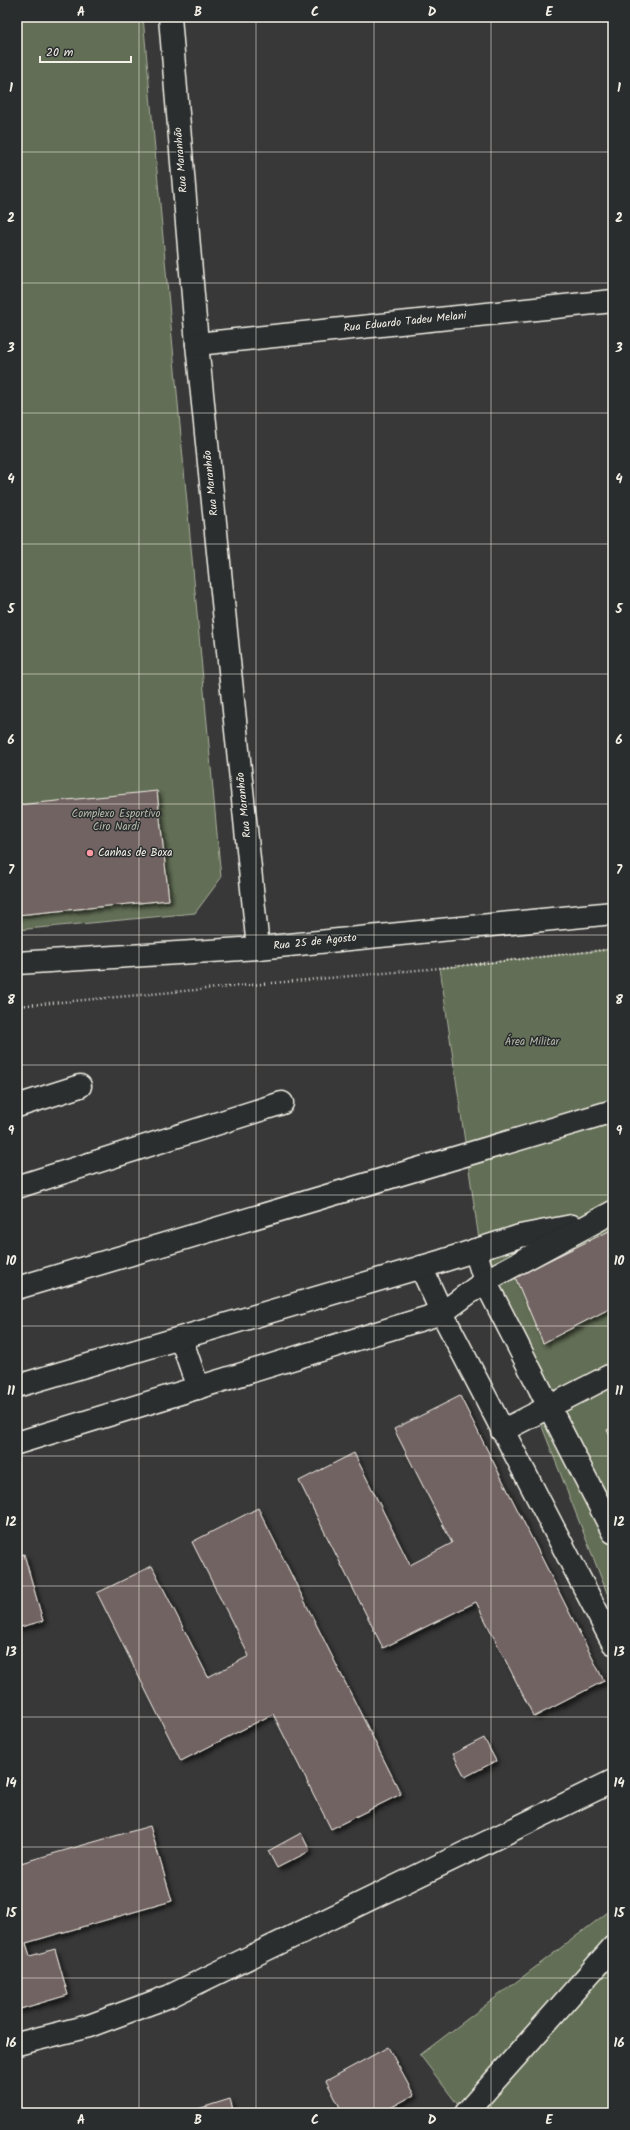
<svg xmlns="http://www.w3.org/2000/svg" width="630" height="2130" font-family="Kalam,sans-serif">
<defs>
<filter id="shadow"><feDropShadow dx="3.5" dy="3.5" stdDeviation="2" flood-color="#0009"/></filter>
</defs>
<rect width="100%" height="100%" fill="#383839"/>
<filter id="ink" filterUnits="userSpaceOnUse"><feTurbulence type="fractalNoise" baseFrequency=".025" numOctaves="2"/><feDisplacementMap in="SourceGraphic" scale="8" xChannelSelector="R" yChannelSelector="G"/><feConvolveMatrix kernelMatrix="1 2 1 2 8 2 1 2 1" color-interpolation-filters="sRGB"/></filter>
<g filter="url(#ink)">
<!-- green -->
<g fill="#626e55" stroke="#abb09e">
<path d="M17,17H143L221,878L195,913L17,930Z"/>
<path d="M613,949V1608L485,1281L440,968Z"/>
<path d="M613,1899V2113H464L420,2055L608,1912Z"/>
</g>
<!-- building -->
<g fill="#726363" stroke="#f4f1e8" filter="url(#shadow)">
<path d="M157,791L169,900L17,915V805Z"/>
<path d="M613,1229V1307L543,1343L515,1277Z"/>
<path d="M460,1396L604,1681L534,1717L476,1602L383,1648L299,1481L354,1453L410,1565L452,1543L394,1429Z"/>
<path d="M613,1427V1442L607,1430Z"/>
<path d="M258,1508L401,1794L331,1829L273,1714L181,1761L97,1593L152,1566L208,1677L249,1656L192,1542Z"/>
<path d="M24,1554L43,1621L17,1628V1556Z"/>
<path d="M484,1738L496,1761L465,1777L453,1754Z"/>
<path d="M150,1826L172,1901L26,1943L30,1956L55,1949L68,1995L17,2010V1864Z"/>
<path d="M301,1833L310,1851L277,1868L268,1851Z"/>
<path d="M388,2047L414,2095L381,2113H343L326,2081Z"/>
<path d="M230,2099L234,2113H185Z"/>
</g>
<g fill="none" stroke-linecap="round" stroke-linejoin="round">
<defs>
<g id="minor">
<path d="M170,17L197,344L258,948"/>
<path d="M197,344L613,301"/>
<path d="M17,963L258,948L613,913"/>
<path d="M17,1106L80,1086"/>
<path d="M17,1187L282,1103"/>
<path d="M475,1250L485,1281L613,1532"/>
<path d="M421,1267L442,1313L613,1643"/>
<path d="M17,1288L613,1111"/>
<path d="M181,1338L198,1388"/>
<path d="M17,1386L442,1261L520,1236L572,1226"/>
<path d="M502,1431L613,1374"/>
<path d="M17,1443L442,1313L485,1281L613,1212"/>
<path d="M17,2044L89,2026L170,1996L613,1781"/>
<path d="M466,2113L613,1947"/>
</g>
</defs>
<!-- minor casing -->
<use href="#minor" stroke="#f4f1e8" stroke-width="25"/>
<!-- path -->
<path stroke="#f4f1e8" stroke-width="2.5" stroke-dasharray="1 3" stroke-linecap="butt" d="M17,1006L440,968L613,949"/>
<!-- minor -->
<use href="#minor" stroke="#2a2d2e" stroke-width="22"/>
</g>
</g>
<!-- grid -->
<path fill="none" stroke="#f4f1e8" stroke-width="1" stroke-opacity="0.55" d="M139,17V2113M256,17V2113M374,17V2113M491,17V2113M17,152H613M17,283H613M17,413H613M17,544H613M17,674H613M17,804H613M17,935H613M17,1065H613M17,1195H613M17,1326H613M17,1456H613M17,1586H613M17,1717H613M17,1847H613M17,1978H613"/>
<!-- markers -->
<circle fill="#ff9aa2" stroke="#2a2d2e" stroke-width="1.5" cx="90" cy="853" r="4"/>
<g text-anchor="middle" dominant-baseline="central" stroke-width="3" stroke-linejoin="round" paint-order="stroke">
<!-- street labels -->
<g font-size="11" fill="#f4f1e8" stroke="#2a2d2e">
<text transform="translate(181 160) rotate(-95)">Rua Maranhão</text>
<text transform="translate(405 322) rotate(-6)">Rua Eduardo Tadeu Melani</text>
<text transform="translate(211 483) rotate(-96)">Rua Maranhão</text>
<text transform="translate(244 805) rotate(-96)">Rua Maranhão</text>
<text transform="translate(315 942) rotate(-6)">Rua 25 de Agosto</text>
</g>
<!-- park labels -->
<g font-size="11" fill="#b2b6a6" stroke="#2a2d2e">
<text x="116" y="814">Complexo Esportivo<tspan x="116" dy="13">Ciro Nardi</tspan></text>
<text x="532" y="1042">Área Militar</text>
</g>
<!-- poi labels -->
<g font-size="11" fill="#f4f1e8" stroke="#2a2d2e" text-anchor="start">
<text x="98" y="853">Canhas de Boxa</text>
</g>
</g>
<!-- margin -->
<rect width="630" height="2130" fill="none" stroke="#2a2d2e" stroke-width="44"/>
<!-- scale -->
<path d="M40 56v6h91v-6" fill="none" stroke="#f4f1e8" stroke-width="2"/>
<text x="46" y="56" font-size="12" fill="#f4f1e8" stroke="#2a2d2e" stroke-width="3" paint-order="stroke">20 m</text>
<rect x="22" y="22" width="586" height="2086" fill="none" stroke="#f4f1e8" stroke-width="1.5"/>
<g font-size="13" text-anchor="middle" font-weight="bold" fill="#f4f1e8">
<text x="81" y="16">A</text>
<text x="198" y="16">B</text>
<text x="315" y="16">C</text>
<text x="432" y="16">D</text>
<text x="549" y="16">E</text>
<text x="11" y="92">1</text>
<text x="619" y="92">1</text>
<text x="11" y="222">2</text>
<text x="619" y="222">2</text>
<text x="11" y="352">3</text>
<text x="619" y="352">3</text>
<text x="11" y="483">4</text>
<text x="619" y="483">4</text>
<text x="11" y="613">5</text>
<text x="619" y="613">5</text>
<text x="11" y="744">6</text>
<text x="619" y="744">6</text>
<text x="11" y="874">7</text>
<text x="619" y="874">7</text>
<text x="11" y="1004">8</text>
<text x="619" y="1004">8</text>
<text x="11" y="1135">9</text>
<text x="619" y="1135">9</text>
<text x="11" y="1265">10</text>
<text x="619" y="1265">10</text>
<text x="11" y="1395">11</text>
<text x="619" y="1395">11</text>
<text x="11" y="1526">12</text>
<text x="619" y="1526">12</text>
<text x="11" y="1656">13</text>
<text x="619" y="1656">13</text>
<text x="11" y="1787">14</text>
<text x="619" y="1787">14</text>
<text x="11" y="1917">15</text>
<text x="619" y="1917">15</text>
<text x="11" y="2047">16</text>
<text x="619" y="2047">16</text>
<text x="81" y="2124">A</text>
<text x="198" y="2124">B</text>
<text x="315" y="2124">C</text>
<text x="432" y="2124">D</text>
<text x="549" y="2124">E</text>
</g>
</svg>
